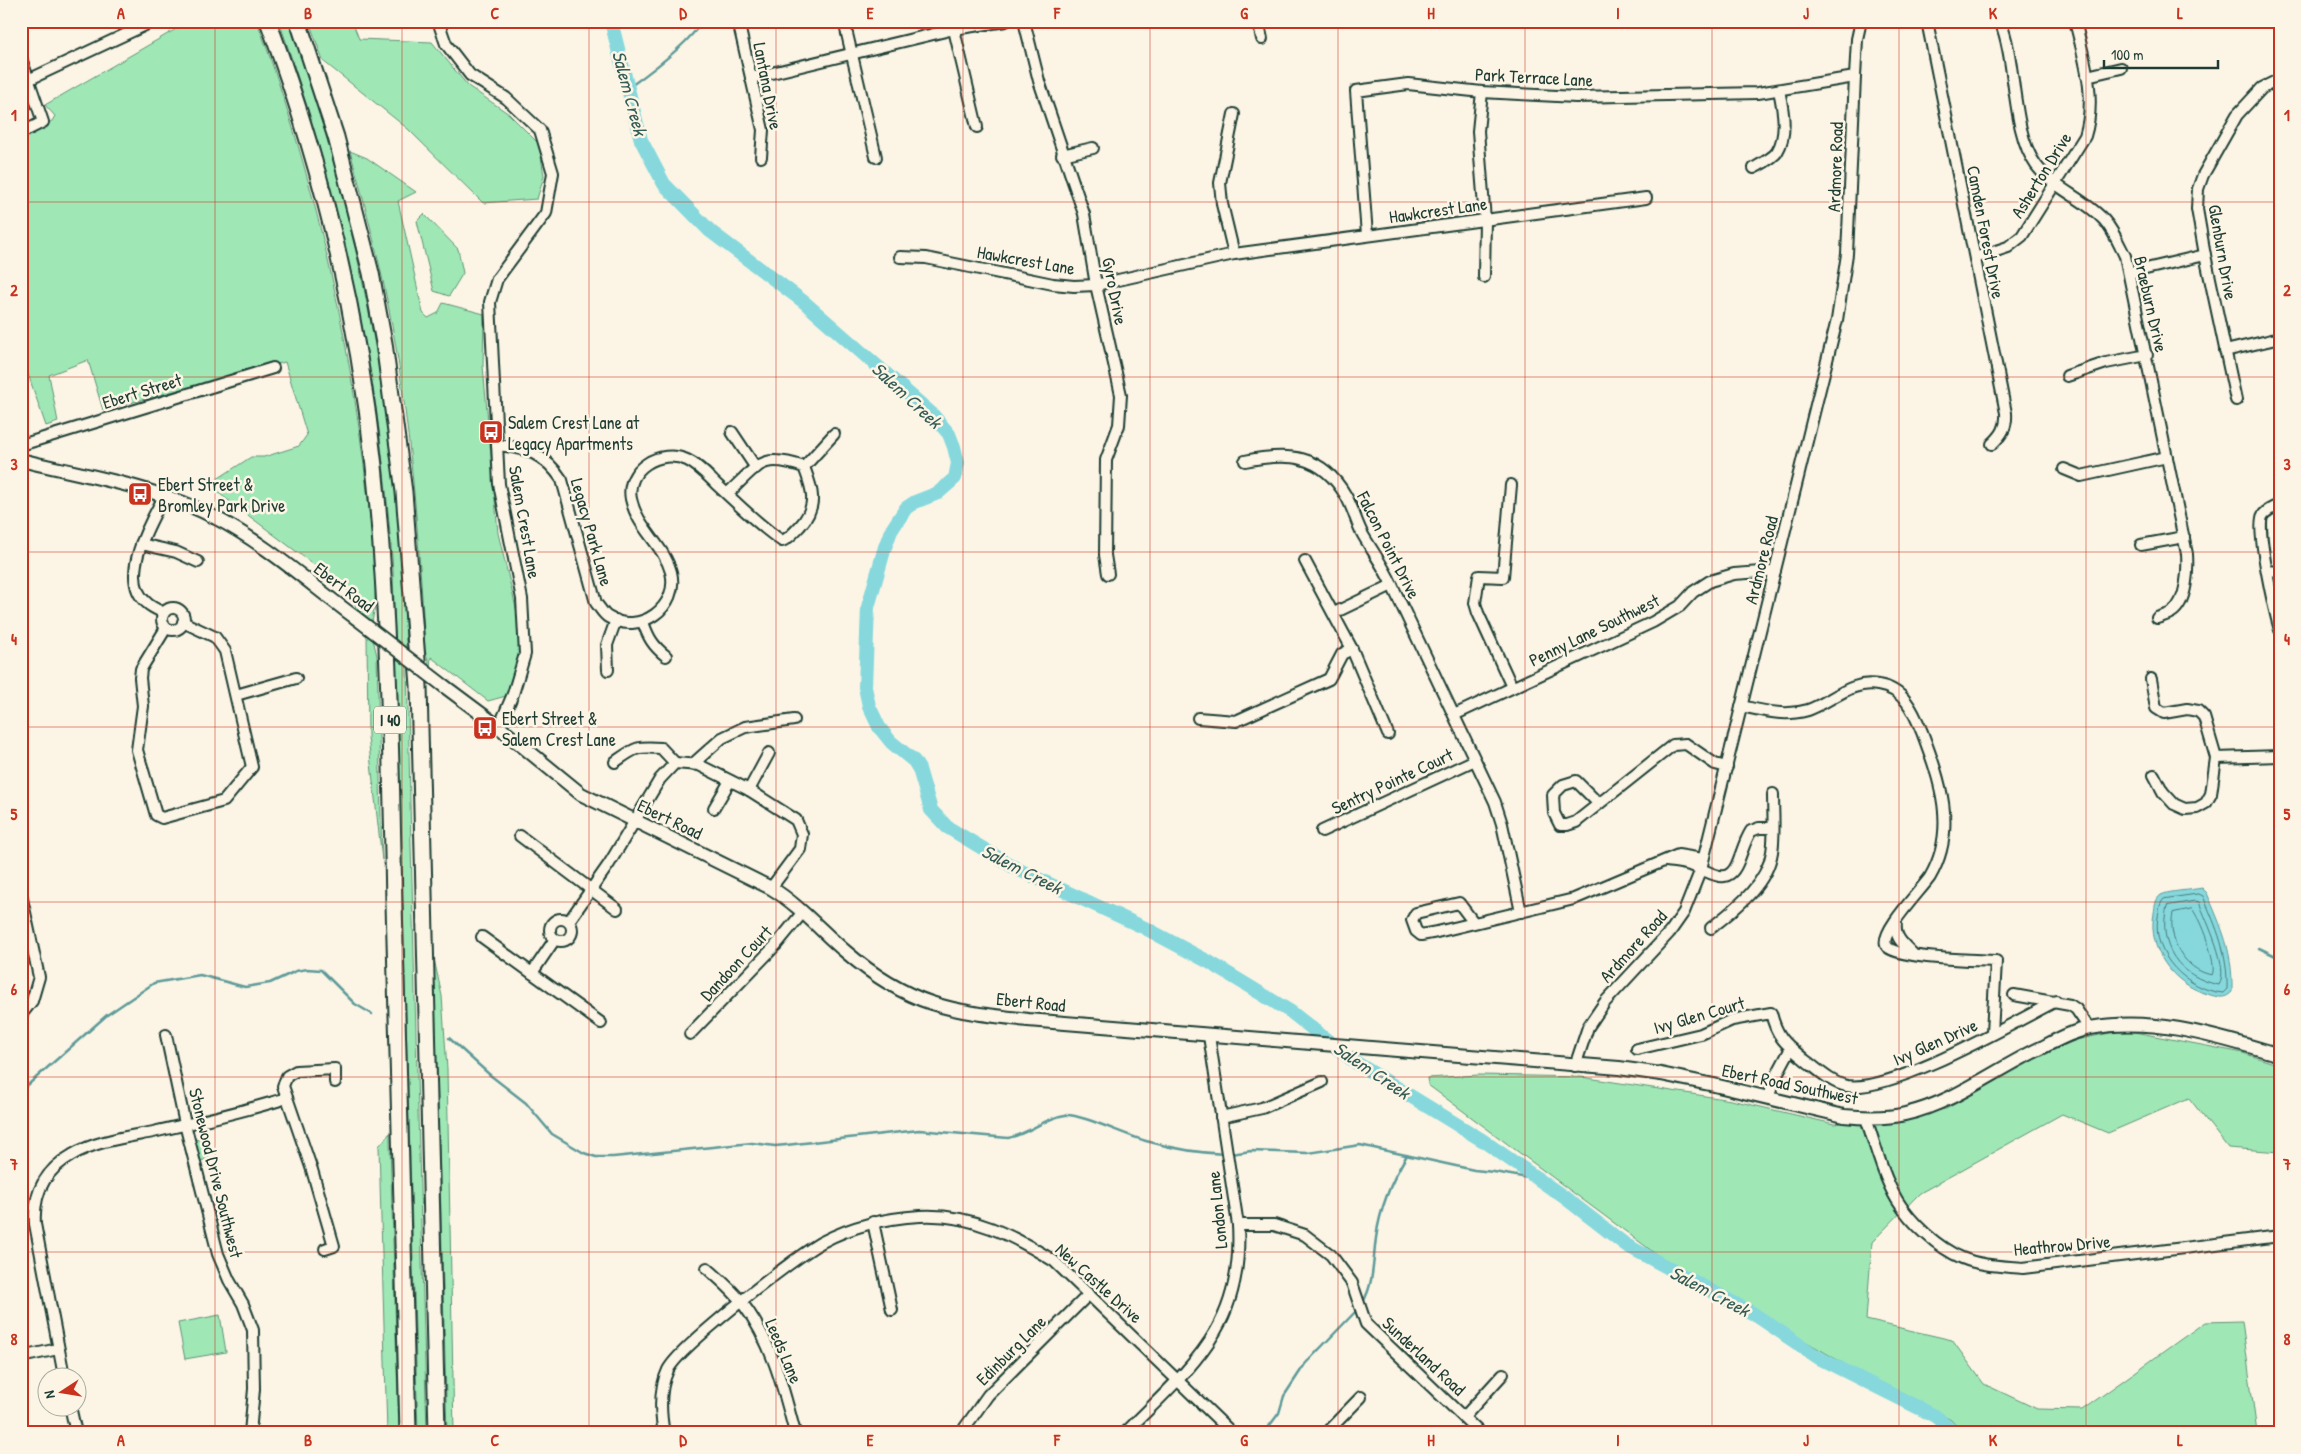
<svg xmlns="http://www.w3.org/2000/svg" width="2301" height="1454" font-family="'Patrick Hand',sans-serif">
<rect width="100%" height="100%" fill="#fcf5e5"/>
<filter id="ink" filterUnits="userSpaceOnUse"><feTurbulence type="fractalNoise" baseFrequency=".02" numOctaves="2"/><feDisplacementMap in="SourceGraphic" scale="10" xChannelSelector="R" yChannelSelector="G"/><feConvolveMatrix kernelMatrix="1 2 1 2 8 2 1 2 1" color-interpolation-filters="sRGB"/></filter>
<g filter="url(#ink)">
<!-- green -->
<g fill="#9fe8b6" stroke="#5f9275">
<path d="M190,21H257C313,173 349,330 367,491C371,532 380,583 372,623L356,612L354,595L208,485L251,457H264L299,446L307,435L285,362L103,410L88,360L49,375L58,422L46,426L21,354V138L52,121L55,116L45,105Z"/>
<path d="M279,21H289C342,169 377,325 395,481C409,613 408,748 412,881C417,1065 421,1249 427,1433H418L393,570C387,495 380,421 366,347C346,236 316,128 279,21Z"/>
<path d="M309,21H352L359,39L432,42L468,86L509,114L539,144L544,176L537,199L483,203L408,129L323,61Z"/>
<path d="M350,151L367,158L416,192L398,201L423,313L428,318L438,313L443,303L484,314L483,366L498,533L521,629L523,670L517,693L488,701L431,657L430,667L425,650C420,555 413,460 399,366C388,294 370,222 350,151Z"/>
<path d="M424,214L458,249L463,273L449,296L434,291L417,221Z"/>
<path d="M367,634L373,639L377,656L382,860L368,737Z"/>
<path d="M434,959L442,996L447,1069L454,1433H447Z"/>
<path d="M2124,1030L2243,1053L2280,1065V1152L2228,1148L2189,1098L2108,1133L2062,1114L1920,1193L1872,1242L1866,1320L1952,1340L1984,1384L2037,1409L2082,1410L2205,1322L2242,1321L2257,1433H1964L1951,1419L1903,1393L1862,1374L1660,1257L1428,1085L1427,1078L1479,1075L1581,1077L1731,1100L1834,1124L1946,1109L2066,1042Z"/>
<path d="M390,1133V1144L399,1433H387L379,1146Z"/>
<path d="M204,1138L209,1159L199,1161L194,1140Z"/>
<path d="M220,1315L226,1352L185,1359L178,1323Z"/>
</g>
<!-- water -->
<path fill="#86d8dd" stroke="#5d9a99" d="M2202,888L2207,893C2222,929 2233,951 2232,992C2224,1000 2218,997 2207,994C2173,984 2147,950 2154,913C2155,907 2155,899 2161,895C2168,891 2193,890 2202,888Z"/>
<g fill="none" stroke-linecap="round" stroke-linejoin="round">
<!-- shore -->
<g stroke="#487b78" stroke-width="1">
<path d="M2199,894L2203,896C2217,929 2228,953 2227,989L2223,993C2188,990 2151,955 2158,917C2159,911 2159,904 2164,899Z"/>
<path d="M2196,901L2199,902C2206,921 2230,968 2219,985C2179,977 2157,946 2167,906Z"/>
<path d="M2192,909C2200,917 2218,965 2212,975C2184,970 2167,939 2173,913Z"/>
</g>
<!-- stream -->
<g stroke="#5d9a99" stroke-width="2.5">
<path d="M628,88C649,73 690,43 702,21"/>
<path d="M2259,948L2280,958"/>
<path d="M449,1038L490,1075L526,1103L552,1134L584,1153L596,1157H613L752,1143L775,1146L786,1145L919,1130L1008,1138C1029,1134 1044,1118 1065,1115C1080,1113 1131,1138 1150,1142C1175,1149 1198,1153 1225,1154"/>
<path d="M21,1091L107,1015L154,983L200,975L245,987L270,983L296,971L307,969L321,970L355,1004L372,1014"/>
<path d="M1231,1154L1251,1151L1308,1153L1360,1145L1474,1170L1494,1172L1539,1180"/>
<path d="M1363,1302C1374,1284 1373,1259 1376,1238C1380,1208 1391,1181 1407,1155"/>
<path d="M1264,1433L1279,1413L1284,1396L1305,1364L1358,1309"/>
</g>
<!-- river -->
<path stroke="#86d8dd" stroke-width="14" d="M611,21L641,140L664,184L710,231L804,302L932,414L949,434L954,447L958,463L955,478L938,493L915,502L906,508L891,531L885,547L868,607L865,687L869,706L879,727L891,742L914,761L919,769L931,810L947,827L1017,869L1145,928L1209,962L1291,1012L1355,1062L1482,1140L1564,1197L1626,1245L1754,1314L1819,1358L1935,1416L1956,1433"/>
<defs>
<g id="minor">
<path d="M438,21L446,44L470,75L506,98L540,130L553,173L546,213L497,279L490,302L499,484L522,599L525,654L513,694L499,727"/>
<path d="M738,21L763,130L761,157"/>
<path d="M844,21L876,157"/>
<path d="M952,21L977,127"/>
<path d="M1024,21L1039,81L1084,214L1096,285L1121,395L1119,425L1106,460L1105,555L1108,574"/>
<path d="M1258,21L1262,39"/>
<path d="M1927,21L2006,413C2007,427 2002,435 1992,444"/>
<path d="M2000,21C2017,61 2011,131 2036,165C2054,189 2084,198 2104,220C2113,230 2119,244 2125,256L2187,554C2188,570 2187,602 2172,612C2168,615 2162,616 2157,618"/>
<path d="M21,58L43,122L21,133"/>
<path d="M2087,76L2121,68"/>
<path d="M751,78L954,29L1006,21"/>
<path d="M28,80L154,21"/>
<path d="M1482,92L1478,131L1485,220L1484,277"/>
<path d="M1062,155L1093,148"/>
<path d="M1754,168C1761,164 1773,158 1777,152C1788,134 1783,109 1779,90"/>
<path d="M1367,235L1356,91L1408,84L1482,92L1576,97L1758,93L1855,77"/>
<path d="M1234,254L1222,204L1220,183L1234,114"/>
<path d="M900,257L926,258L1053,284L1074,286L1096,285L1234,254L1646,198"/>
<path d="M1975,258L2008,247L2022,236L2085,136C2097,97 2084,59 2075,21"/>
<path d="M2129,273L2205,255"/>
<path d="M2225,351L2280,338"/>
<path d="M2067,376L2106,363L2147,355"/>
<path d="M2236,400L2205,255L2197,209L2198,189L2203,175L2237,115L2262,88L2280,79"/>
<path d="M732,432L756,468"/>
<path d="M21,445L273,368"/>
<path d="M497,445C527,448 545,454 562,480L596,603C600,608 604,615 608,617C639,636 680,607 671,572C664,545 637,528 631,499C625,469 660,448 687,460C698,465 707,475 716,484C737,503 758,525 782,541C790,538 794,532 800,526C818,506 813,490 804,467C760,452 758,466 727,494"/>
<path d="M1245,461C1288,452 1322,454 1346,496C1353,508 1356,522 1363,535C1373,552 1384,567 1392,585L1495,802L1502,824L1521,912"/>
<path d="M804,467L834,434"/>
<path d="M2064,469L2081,476L2167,457"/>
<path d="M1511,485L1503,577L1479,576L1475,603L1478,613L1512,687"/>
<path d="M2280,505C2274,507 2267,510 2263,515C2255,527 2275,613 2280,630"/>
<path d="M141,544L176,552L198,562"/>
<path d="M2141,545L2184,537"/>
<path d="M1305,561L1352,649L1388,734"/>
<path d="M2267,571L2280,572"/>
<circle cx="173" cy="619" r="11"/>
<path d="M164,613C158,610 151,607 147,603C117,579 151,520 165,495"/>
<path d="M1334,613L1392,585"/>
<path d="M643,622C648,637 653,646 666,656"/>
<path d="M166,628L141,669L140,678L143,706L137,750L156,815L162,818L224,801L252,767L225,651L215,637L183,622"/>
<path d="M608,670L607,645L616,620"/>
<path d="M2151,679L2156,708L2164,713L2187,709L2198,711L2204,717L2216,758L2211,794L2206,803L2197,808L2185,809L2174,804L2163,792L2154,775"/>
<path d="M236,695L296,678"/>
<path d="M1741,706C1764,711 1785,717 1808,710C1832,702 1850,680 1878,685C1904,689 1913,710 1922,732C1940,780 1958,829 1930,877C1922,889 1880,932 1886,945C1893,959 1978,960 1996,961L1992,1033"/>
<path d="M1454,715L1653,622L1680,606L1693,592L1710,581L1734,574L1775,571"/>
<path d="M1198,718L1236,721L1329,679L1342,654L1352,649"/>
<path d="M2216,758L2280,756"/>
<path d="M615,762C635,748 636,746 661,748L675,763"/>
<path d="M694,763L722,738L745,727L794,720"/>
<path d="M749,790L769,753"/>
<path d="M1599,804L1576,781L1563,785L1553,795L1554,813L1560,825H1567L1576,822L1673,745L1686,744L1715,764L1727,767"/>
<path d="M714,808L730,781"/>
<path d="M1322,831L1475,760"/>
<path d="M520,836L617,909"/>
<path d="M1666,861C1677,862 1690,864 1701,869C1715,875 1728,884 1737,864C1742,853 1744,842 1751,831L1759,828H1773"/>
<path d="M21,894L39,977L32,1001L21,1015"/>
<circle cx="561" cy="930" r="11"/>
<path d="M569,921L609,864L660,779L675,763L699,765L749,790L796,820L802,834L800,849L771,888"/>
<path d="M1896,922C1894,937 1902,943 1912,953"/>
<path d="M1474,923L1459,903L1416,913L1412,920L1416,931L1421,935L1437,932L1574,899L1678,855L1703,859"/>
<path d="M1711,928C1736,908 1767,885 1772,852C1775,833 1773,813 1773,794"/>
<path d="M482,937L601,1023"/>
<path d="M532,973L555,939"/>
<path d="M2014,995L2070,1005L2076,1009L2089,1028"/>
<path d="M690,1034L776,945L803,912"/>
<path d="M166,1035L185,1124L218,1254L229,1280L243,1304L253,1330L254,1389L250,1433"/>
<path d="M1637,1049L1701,1034L1732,1020L1771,1013C1777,1038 1786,1044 1805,1060C1817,1069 1831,1083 1847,1086C1892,1093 2011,1024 2056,1001"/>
<path d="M1575,1066L1588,1027L1605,1002L1670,932L1684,912L1701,869L1837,320L1847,254L1855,77L1857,39L1861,21"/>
<path d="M1768,1098L1775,1078L1791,1048"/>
<path d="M1221,1117L1262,1108L1322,1082"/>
<path d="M1866,1118C1875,1145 1883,1176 1897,1200C1911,1223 1938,1248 1962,1258C1981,1266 2003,1266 2023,1268L2280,1236"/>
<path d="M873,1222L892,1310"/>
<path d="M1238,1225H1274L1305,1235L1331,1255L1352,1283L1366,1324L1480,1433"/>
<path d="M325,1249L334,1246L312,1170L283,1086L287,1076L296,1071L335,1069V1082"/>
<path d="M707,1268C719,1279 733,1290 743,1304C772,1342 783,1387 795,1433"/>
<path d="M21,1357L58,1349"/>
<path d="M64,1376L35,1224C33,1194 45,1170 72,1155C95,1141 127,1137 153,1132C198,1122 242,1112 287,1098"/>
<path d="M70,1406L76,1433"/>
<path d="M1464,1417L1503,1374"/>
<path d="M664,1433C660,1412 659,1389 668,1370C679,1347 796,1256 822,1242C852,1226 887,1218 920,1216C970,1213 1014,1236 1054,1261L1232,1433"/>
<path d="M961,1433L988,1395L1089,1294"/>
<path d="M1125,1433C1191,1366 1244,1328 1238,1225L1209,1036"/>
<path d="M1326,1433L1361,1397"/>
</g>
<g id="major">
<path d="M21,460C86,476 155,486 214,517C265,543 310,584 356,618"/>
<path d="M444,686L499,727L581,794L771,888C799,905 821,931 846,952C909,1006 949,1011 1028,1020L1619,1068L1661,1074L1714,1085L1844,1116C1864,1118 1885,1119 1905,1114C1954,1103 1996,1069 2041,1048C2057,1040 2073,1031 2090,1028C2155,1016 2218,1037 2280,1055"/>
</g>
<g id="highway">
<path d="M268,21C321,164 358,315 374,466C389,611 391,757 394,903C399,1079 404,1256 408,1433"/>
<path d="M298,21L336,137L371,273L384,343L404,492L419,686L437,1433"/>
</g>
</defs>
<!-- minor casing -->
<use href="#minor" stroke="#1f3d34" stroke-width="14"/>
<!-- major casing -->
<use href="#major" stroke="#1f3d34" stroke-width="16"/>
<!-- highway casing -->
<use href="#highway" stroke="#1f3d34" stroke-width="19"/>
<!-- minor -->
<use href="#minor" stroke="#fcf5e5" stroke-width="10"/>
<!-- major -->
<use href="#major" stroke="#fcf5e5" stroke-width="12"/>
<!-- highway -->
<use href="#highway" stroke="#fcf5e5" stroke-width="15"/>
<defs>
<path id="major-bridge" d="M356,618L444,686"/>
</defs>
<!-- major-bridge casing -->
<use href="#major-bridge" stroke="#1f3d34" stroke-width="16" stroke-linecap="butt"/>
<!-- major-bridge -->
<use href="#major-bridge" stroke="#fcf5e5" stroke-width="12"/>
</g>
</g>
<!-- grid -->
<path fill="none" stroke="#c8321e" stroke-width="1" stroke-opacity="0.55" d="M215,21V1433M402,21V1433M589,21V1433M776,21V1433M963,21V1433M1150,21V1433M1338,21V1433M1525,21V1433M1712,21V1433M1899,21V1433M2086,21V1433M21,202H2280M21,377H2280M21,552H2280M21,727H2280M21,902H2280M21,1077H2280M21,1252H2280"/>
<!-- icons -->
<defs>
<symbol id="bus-square" viewBox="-11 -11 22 22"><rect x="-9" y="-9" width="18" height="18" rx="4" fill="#c8321e" stroke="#fcf5e5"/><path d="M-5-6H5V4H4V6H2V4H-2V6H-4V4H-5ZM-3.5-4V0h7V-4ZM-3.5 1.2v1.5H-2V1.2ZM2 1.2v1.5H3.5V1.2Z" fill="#fff"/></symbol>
</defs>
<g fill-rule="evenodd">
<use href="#bus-square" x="477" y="418" width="28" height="28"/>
<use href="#bus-square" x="126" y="480" width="28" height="28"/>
<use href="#bus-square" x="471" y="714" width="28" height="28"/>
</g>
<g text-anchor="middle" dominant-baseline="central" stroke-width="5" stroke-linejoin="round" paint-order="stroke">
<!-- shield labels -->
<rect fill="#fcf5e5" stroke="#617469" stroke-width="1" x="374" y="706.5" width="32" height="27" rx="4"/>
<g font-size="16" font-weight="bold" fill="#1f3d34">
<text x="390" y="720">I 40</text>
</g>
<!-- street labels -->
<g font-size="18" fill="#1f3d34" stroke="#fcf5e5">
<text transform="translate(1534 77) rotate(3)">Park Terrace Lane</text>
<text transform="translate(768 86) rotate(79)">Lantana Drive</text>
<text transform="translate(1835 167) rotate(-88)">Ardmore Road</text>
<text transform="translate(2041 175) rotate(-58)">Asherton Drive</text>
<text transform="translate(1438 210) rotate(-8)">Hawkcrest Lane</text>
<text transform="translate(1986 232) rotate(79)">Camden Forest Drive</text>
<text transform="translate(2223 252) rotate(80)">Glenburn Drive</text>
<text transform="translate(1026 260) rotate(10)">Hawkcrest Lane</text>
<text transform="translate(1115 291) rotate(79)">Gyro Drive</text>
<text transform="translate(2151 304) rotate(77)">Braeburn Drive</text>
<text transform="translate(142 391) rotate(-17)">Ebert Street</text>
<text transform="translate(525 522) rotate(80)">Salem Crest Lane</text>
<text transform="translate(592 532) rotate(74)">Legacy Park Lane</text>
<text transform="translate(1389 545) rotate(63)">Falcon Point Drive</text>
<text transform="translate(1761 560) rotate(-76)">Ardmore Road</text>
<text transform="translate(344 587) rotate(37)">Ebert Road</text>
<text transform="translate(1594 630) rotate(-26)">Penny Lane Southwest</text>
<text transform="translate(1392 781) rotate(-25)">Sentry Pointe Court</text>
<text transform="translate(670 819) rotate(26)">Ebert Road</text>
<text transform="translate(1633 946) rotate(-48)">Ardmore Road</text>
<text transform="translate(736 963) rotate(-47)">Dandoon Court</text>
<text transform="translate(1031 1002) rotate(6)">Ebert Road</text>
<text transform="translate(1699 1015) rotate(-16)">Ivy Glen Court</text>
<text transform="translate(1935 1042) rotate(-24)">Ivy Glen Drive</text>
<text transform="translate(1790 1084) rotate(12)">Ebert Road Southwest</text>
<text transform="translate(216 1173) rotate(76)">Stonewood Drive Southwest</text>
<text transform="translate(1217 1210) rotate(-96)">London Lane</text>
<text transform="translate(2062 1245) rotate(-5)">Heathrow Drive</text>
<text transform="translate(1099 1283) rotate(42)">New Castle Drive</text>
<text transform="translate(1011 1350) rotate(-45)">Edinburg Lane</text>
<text transform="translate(784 1351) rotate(67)">Leeds Lane</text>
<text transform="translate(1424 1356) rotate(43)">Sunderland Road</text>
</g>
<!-- poi labels -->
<g font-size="18" fill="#1f3d34" stroke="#fcf5e5" text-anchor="start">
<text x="508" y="422">Salem Crest Lane at<tspan x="508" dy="21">Legacy Apartments</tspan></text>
<text x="158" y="484">Ebert Street &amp;<tspan x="158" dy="21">Bromley Park Drive</tspan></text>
<text x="502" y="718">Ebert Street &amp;<tspan x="502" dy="21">Salem Crest Lane</tspan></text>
</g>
<!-- water labels -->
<g font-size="19" font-style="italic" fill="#345c56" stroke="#fcf5e5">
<text transform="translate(630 93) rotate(75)">Salem Creek</text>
<text transform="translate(907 395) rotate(43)">Salem Creek</text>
<text transform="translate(1022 869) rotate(27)">Salem Creek</text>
<text transform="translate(1372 1070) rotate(34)">Salem Creek</text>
<text transform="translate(1710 1291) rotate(28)">Salem Creek</text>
</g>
</g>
<!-- margin -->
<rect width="2301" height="1454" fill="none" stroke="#fcf5e5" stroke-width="55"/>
<!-- north arrow -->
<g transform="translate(62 1392) rotate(258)"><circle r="24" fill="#fcf5e5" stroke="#a4ab9e"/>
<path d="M0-4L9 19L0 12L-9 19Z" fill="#c8321e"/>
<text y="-8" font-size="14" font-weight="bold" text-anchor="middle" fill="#1f3d34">N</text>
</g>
<!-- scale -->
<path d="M2104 60v8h114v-8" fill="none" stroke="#1f3d34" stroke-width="2.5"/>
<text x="2111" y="60" font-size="15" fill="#1f3d34" stroke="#fcf5e5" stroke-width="4" paint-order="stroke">100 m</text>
<rect x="28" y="28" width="2246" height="1398" fill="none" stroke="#c8321e" stroke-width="2"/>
<g font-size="16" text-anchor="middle" font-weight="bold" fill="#c8321e">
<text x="121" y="19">A</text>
<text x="308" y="19">B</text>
<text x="495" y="19">C</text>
<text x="683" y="19">D</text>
<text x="870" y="19">E</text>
<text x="1057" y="19">F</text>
<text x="1244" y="19">G</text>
<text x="1431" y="19">H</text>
<text x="1618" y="19">I</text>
<text x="1806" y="19">J</text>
<text x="1993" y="19">K</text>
<text x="2180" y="19">L</text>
<text x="14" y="121">1</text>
<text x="2287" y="121">1</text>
<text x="14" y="296">2</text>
<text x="2287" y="296">2</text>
<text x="14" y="470">3</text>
<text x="2287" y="470">3</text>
<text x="14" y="645">4</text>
<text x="2287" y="645">4</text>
<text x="14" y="820">5</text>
<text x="2287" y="820">5</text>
<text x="14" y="995">6</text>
<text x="2287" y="995">6</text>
<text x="14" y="1170">7</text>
<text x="2287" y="1170">7</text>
<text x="14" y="1345">8</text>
<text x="2287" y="1345">8</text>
<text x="121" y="1446">A</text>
<text x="308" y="1446">B</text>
<text x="495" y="1446">C</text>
<text x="683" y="1446">D</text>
<text x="870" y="1446">E</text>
<text x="1057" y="1446">F</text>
<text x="1244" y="1446">G</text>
<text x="1431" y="1446">H</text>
<text x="1618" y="1446">I</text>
<text x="1806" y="1446">J</text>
<text x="1993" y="1446">K</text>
<text x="2180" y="1446">L</text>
</g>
</svg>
